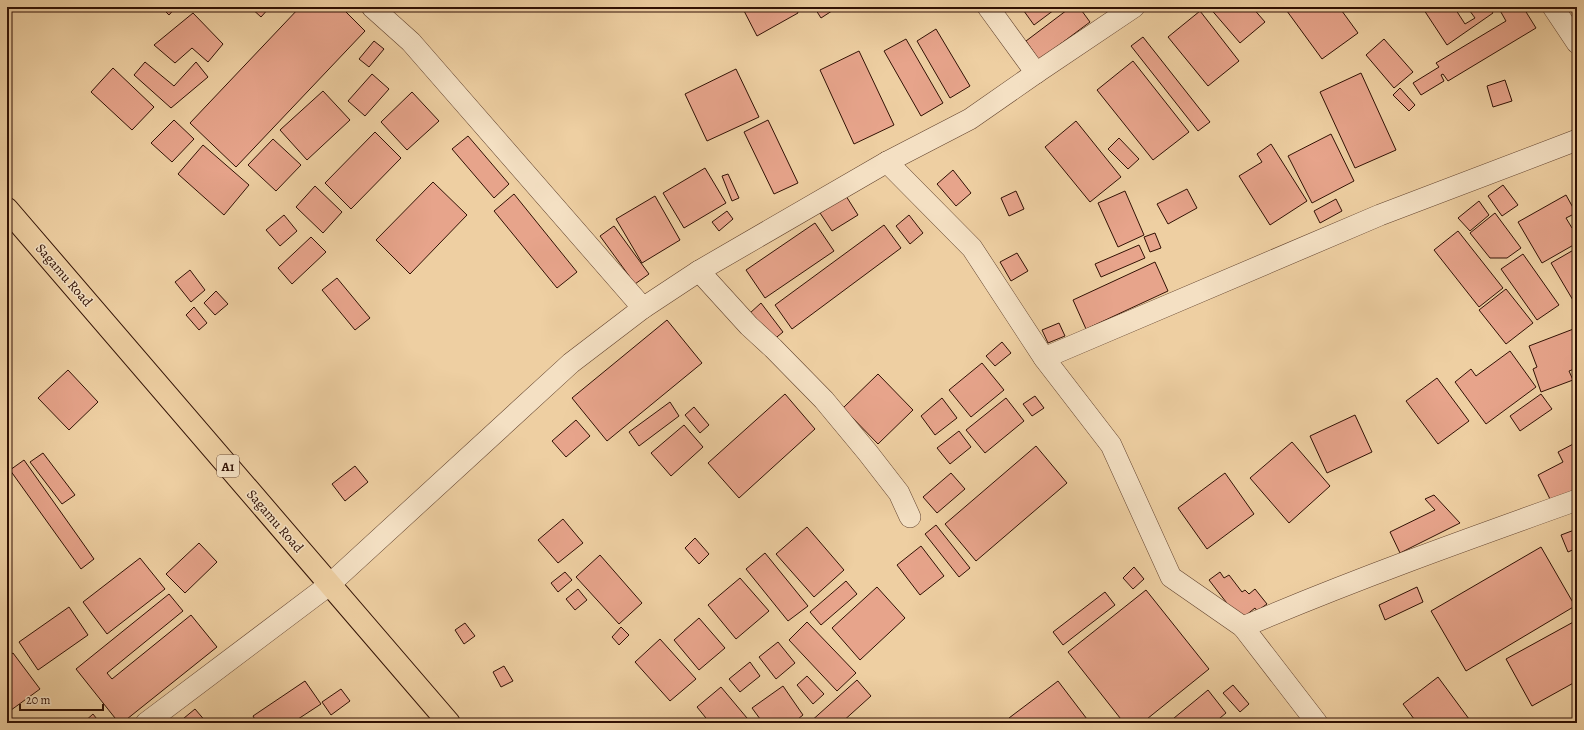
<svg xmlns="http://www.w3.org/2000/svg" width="1584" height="730" font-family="Alegreya,serif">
<rect width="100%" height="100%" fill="#eecfa2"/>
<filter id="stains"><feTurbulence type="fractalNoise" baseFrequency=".005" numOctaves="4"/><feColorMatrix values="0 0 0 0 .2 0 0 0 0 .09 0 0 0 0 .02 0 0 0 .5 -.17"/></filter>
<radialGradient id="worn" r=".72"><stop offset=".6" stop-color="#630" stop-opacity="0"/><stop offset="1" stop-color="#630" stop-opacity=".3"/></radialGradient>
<!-- building -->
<g fill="#e7a48b" stroke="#311104">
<path d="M63,7H72L67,11Z"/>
<path d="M161,7H176L169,15Z"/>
<path d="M250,7H270L261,17Z"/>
<path d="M300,7H341L365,31L236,167L190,123Z"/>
<path d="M742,7H796L798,13L757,36Z"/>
<path d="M814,7H838L821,18Z"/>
<path d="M1021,7H1058L1034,25Z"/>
<path d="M1071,7H1079L1090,22L1039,60L1026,41Z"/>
<path d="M1209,7H1252L1265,22L1240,43Z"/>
<path d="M1284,7H1339L1358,33L1322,59Z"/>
<path d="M1422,7H1454L1465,24L1475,18L1467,7H1489L1493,13L1447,45Z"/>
<path d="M1498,7H1523L1536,28L1448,81L1443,74L1441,75L1444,81L1421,95L1413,83L1439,67L1436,63L1506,21Z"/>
<path d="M1200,11L1239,61L1208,86L1168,37Z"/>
<path d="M193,13L223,44L208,62L192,48L175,63L154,45Z"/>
<path d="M936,29L970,86L950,98L917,41Z"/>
<path d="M1143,37L1210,122L1198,131L1131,46Z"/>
<path d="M906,39L943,103L921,116L884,51Z"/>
<path d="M1384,39L1413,72L1394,88L1366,55Z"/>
<path d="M374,41L384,49L369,67L359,59Z"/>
<path d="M859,51L894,125L854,144L820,70Z"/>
<path d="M1133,61L1189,132L1153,160L1097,90Z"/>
<path d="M145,62L174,86L196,62L208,77L171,108L134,75Z"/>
<path d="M113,68L154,107L132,130L91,92Z"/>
<path d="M736,69L759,117L707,141L685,94Z"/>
<path d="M1361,73L1396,150L1355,168L1320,92Z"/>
<path d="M372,74L389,89L365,116L348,101Z"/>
<path d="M1505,80L1512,101L1493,107L1487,86Z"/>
<path d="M1400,88L1415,105L1409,111L1393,95Z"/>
<path d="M323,91L350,120L307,160L280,130Z"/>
<path d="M412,92L439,121L407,150L381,122Z"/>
<path d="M174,120L194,139L172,162L151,143Z"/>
<path d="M768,120L798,183L774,194L744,132Z"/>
<path d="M1076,121L1121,177L1090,202L1045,147Z"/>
<path d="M375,132L401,158L351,209L325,183Z"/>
<path d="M1331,134L1354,181L1312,203L1288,156Z"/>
<path d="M468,136L509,184L494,198L452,149Z"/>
<path d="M1119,138L1139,159L1128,169L1108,149Z"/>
<path d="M273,139L301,165L276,191L248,165Z"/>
<path d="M1271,144L1307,201L1270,225L1239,176L1262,162L1257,154Z"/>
<path d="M203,145L249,185L224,215L178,174Z"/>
<path d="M705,168L726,203L684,228L663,193Z"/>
<path d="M953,170L971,193L956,206L937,184Z"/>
<path d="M728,174L739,198L732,201L722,176Z"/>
<path d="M433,182L467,215L410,274L376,240Z"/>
<path d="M1503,185L1518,205L1502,216L1488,196Z"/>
<path d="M315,186L342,212L323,233L296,207Z"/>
<path d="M1187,189L1197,208L1168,224L1157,204Z"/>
<path d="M1016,191L1024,209L1009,216L1001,198Z"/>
<path d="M1125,191L1144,235L1118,247L1098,203Z"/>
<path d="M514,194L577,272L557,288L494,211Z"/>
<path d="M1566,195L1576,213L1566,218L1572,228L1577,226V243L1542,263L1518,222Z"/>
<path d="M655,196L680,240L642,263L616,219Z"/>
<path d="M846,196L858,215L832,231L820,213Z"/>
<path d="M1336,199L1342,211L1320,223L1314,211Z"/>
<path d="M1479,201L1489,215L1470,231L1458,218Z"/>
<path d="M727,211L733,219L719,231L712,222Z"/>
<path d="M1495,213L1521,248L1507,258H1490L1470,233Z"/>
<path d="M284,215L297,231L280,246L266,230Z"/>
<path d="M909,215L923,233L910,244L896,226Z"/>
<path d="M815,223L834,251L765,298L746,270Z"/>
<path d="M884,225L901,248L792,329L775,305Z"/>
<path d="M614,226L649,274L635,284L600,236Z"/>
<path d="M1458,231L1503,288L1479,307L1434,250Z"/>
<path d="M1155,233L1161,248L1150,252L1144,237Z"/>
<path d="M311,237L326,252L292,284L278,268Z"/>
<path d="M1139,245L1145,258L1101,277L1095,264Z"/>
<path d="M1577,248V307L1551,263Z"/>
<path d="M1017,253L1028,271L1011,281L1000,262Z"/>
<path d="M1523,254L1559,305L1537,320L1501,269Z"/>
<path d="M1155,262L1168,291L1086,329L1073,300Z"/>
<path d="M190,270L205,290L191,302L175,282Z"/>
<path d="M337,278L370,318L355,330L322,290Z"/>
<path d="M1506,289L1533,323L1506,344L1479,310Z"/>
<path d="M216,291L228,304L215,315L204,303Z"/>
<path d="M761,303L783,332L772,341L750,313Z"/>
<path d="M194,307L207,323L199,330L186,315Z"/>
<path d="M667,320L702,363L607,441L572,398Z"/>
<path d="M1059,323L1065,336L1048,343L1042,330Z"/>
<path d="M1576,328L1577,368L1569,371L1573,380L1541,392L1533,369L1537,367L1529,346Z"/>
<path d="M1002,342L1011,353L995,366L986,356Z"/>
<path d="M1510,351L1536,387L1486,424L1455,382L1471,369L1476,376Z"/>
<path d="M982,363L1004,390L971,417L949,390Z"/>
<path d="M68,370L98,402L69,430L38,398Z"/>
<path d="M878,374L913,410L878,444L843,408Z"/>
<path d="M1437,378L1469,421L1438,444L1406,401Z"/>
<path d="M785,394L815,429L739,498L708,463Z"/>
<path d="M1541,394L1552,409L1520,431L1510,416Z"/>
<path d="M1035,396L1044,408L1032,416L1023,404Z"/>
<path d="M942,398L957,418L935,435L921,416Z"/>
<path d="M1006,398L1024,421L985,453L966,430Z"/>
<path d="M670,402L679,416L639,446L629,432Z"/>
<path d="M694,407L709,425L700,433L685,415Z"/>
<path d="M1355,415L1372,452L1327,473L1310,436Z"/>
<path d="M576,420L590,436L566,457L552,441Z"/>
<path d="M684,425L703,447L671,476L651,453Z"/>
<path d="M959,431L971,447L950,464L937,448Z"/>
<path d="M1292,442L1330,486L1289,523L1250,478Z"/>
<path d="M1577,442V493L1553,505L1538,475L1563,462L1558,452Z"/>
<path d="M1036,446L1067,483L976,561L945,524Z"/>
<path d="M43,453L75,495L62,504L30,462Z"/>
<path d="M24,460L94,559L81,569L10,470Z"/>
<path d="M355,466L368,482L345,501L332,484Z"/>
<path d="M951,473L965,489L937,513L923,497Z"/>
<path d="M1225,473L1254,514L1207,549L1178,508Z"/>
<path d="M1434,495L1460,523L1400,553L1390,532L1435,510L1425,499Z"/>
<path d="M563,519L583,543L558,563L538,540Z"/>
<path d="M936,525L970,568L959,577L925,534Z"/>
<path d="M807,527L844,570L814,597L776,554Z"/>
<path d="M1577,529V548L1568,552L1561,535Z"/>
<path d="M695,538L709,554L699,564L685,548Z"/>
<path d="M199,543L217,562L185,593L166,574Z"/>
<path d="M921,546L944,576L920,595L897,565Z"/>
<path d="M1541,547L1575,606L1466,671L1431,611Z"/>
<path d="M765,553L808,606L788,621L746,569Z"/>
<path d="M600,555L642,603L619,624L576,577Z"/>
<path d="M140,558L165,589L107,634L83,602Z"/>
<path d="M1134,567L1144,579L1133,589L1123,578Z"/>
<path d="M565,572L572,580L558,592L551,583Z"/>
<path d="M1220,572L1224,578L1229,575L1242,592L1245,590L1249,594L1255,589L1267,604L1257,611L1255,608L1240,620L1209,580Z"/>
<path d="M740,578L769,611L736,639L708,605Z"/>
<path d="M846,581L857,594L821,625L810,612Z"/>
<path d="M877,587L905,618L860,660L832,628Z"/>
<path d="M1417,587L1423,602L1385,620L1379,605Z"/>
<path d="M578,589L587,600L575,610L566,599Z"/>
<path d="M1146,590L1209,669L1142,723H1124L1068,652Z"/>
<path d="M1105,592L1115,605L1063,645L1053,632Z"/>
<path d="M169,594L183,611L107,673L112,679L191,615L217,647L122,723H119L76,669Z"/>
<path d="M69,607L88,635L38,670L19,642Z"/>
<path d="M699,618L725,648L699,670L674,640Z"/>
<path d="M1577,620V681L1532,706L1506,659Z"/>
<path d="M807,622L856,673L837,691L789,640Z"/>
<path d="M465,623L475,636L464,644L455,630Z"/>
<path d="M621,627L629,635L619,645L612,637Z"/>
<path d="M660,639L696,679L670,701L635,662Z"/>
<path d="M778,642L795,663L776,679L759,657Z"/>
<path d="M13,653L40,689L7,713V657Z"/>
<path d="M750,662L760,676L740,692L729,679Z"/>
<path d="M504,666L513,681L501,687L493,672Z"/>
<path d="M807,676L824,694L813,704L797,685Z"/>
<path d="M1438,677L1472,723H1417L1403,704Z"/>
<path d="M857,680L871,696L841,723H809Z"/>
<path d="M305,681L321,704L292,723H257L253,716Z"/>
<path d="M1058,681L1090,723H1013L1009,718Z"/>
<path d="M1233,685L1249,704L1240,712L1223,693Z"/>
<path d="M783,686L803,715L793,723H763L752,708Z"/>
<path d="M721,687L747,718L740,723H710L697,707Z"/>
<path d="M341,689L350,701L331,715L322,702Z"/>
<path d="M1208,690L1226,713L1214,723H1168Z"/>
<path d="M195,709L207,723H178Z"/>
<path d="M93,714L100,723H83Z"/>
<path d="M168,718L172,723H163Z"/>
</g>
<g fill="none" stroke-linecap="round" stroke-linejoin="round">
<defs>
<g id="minor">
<path d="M372,7L411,42L643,308"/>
<path d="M988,7L1036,73"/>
<path d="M1553,7L1577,43"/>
<path d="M887,162L972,248L1044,358L1111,445L1171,577L1243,627L1317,723"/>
<path d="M699,271L749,326L773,348L824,400L868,453L899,493L910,517"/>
<path d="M1044,358L1380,215L1577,140"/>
<path d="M1243,627C1353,580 1465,540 1577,500"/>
<path d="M146,723L329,585L571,363L643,308L699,271L887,162L970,119L1036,73L1134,7"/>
</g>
<path id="trunk" d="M7,209L449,723"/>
</defs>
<!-- minor casing -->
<use href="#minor" stroke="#60402c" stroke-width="22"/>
<!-- trunk casing -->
<use href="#trunk" stroke="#311104" stroke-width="24"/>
<!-- minor -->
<use href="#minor" stroke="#f4e0c3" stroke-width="21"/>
<!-- trunk -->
<use href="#trunk" stroke="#eecfa2" stroke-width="22"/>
</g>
<g text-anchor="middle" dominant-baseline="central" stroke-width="3" stroke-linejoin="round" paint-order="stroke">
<!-- shield labels -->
<rect fill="#f4e0c3" stroke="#6c4f3d" stroke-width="1" x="217" y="455" width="22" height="22" rx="3"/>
<g font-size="13" font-weight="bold" fill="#311104">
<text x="228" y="466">A1</text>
</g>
<!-- street labels -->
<g font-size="14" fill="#311104" stroke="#f4e0c3">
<text transform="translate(64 275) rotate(49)">Sagamu Road</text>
<text transform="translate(275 521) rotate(49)">Sagamu Road</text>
</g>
</g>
<!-- margin -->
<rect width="1584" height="730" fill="none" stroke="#eecfa2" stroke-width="24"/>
<rect x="8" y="8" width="1568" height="714" fill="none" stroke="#311104" stroke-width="2"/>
<rect x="12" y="12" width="1560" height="706" fill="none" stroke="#311104"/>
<!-- scale -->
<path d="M20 704v6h83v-6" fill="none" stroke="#311104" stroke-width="2"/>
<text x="26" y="704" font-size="12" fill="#311104" stroke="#f4e0c3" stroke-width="3" paint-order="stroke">20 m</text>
<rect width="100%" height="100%" filter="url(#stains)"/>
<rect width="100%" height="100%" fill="url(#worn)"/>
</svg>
